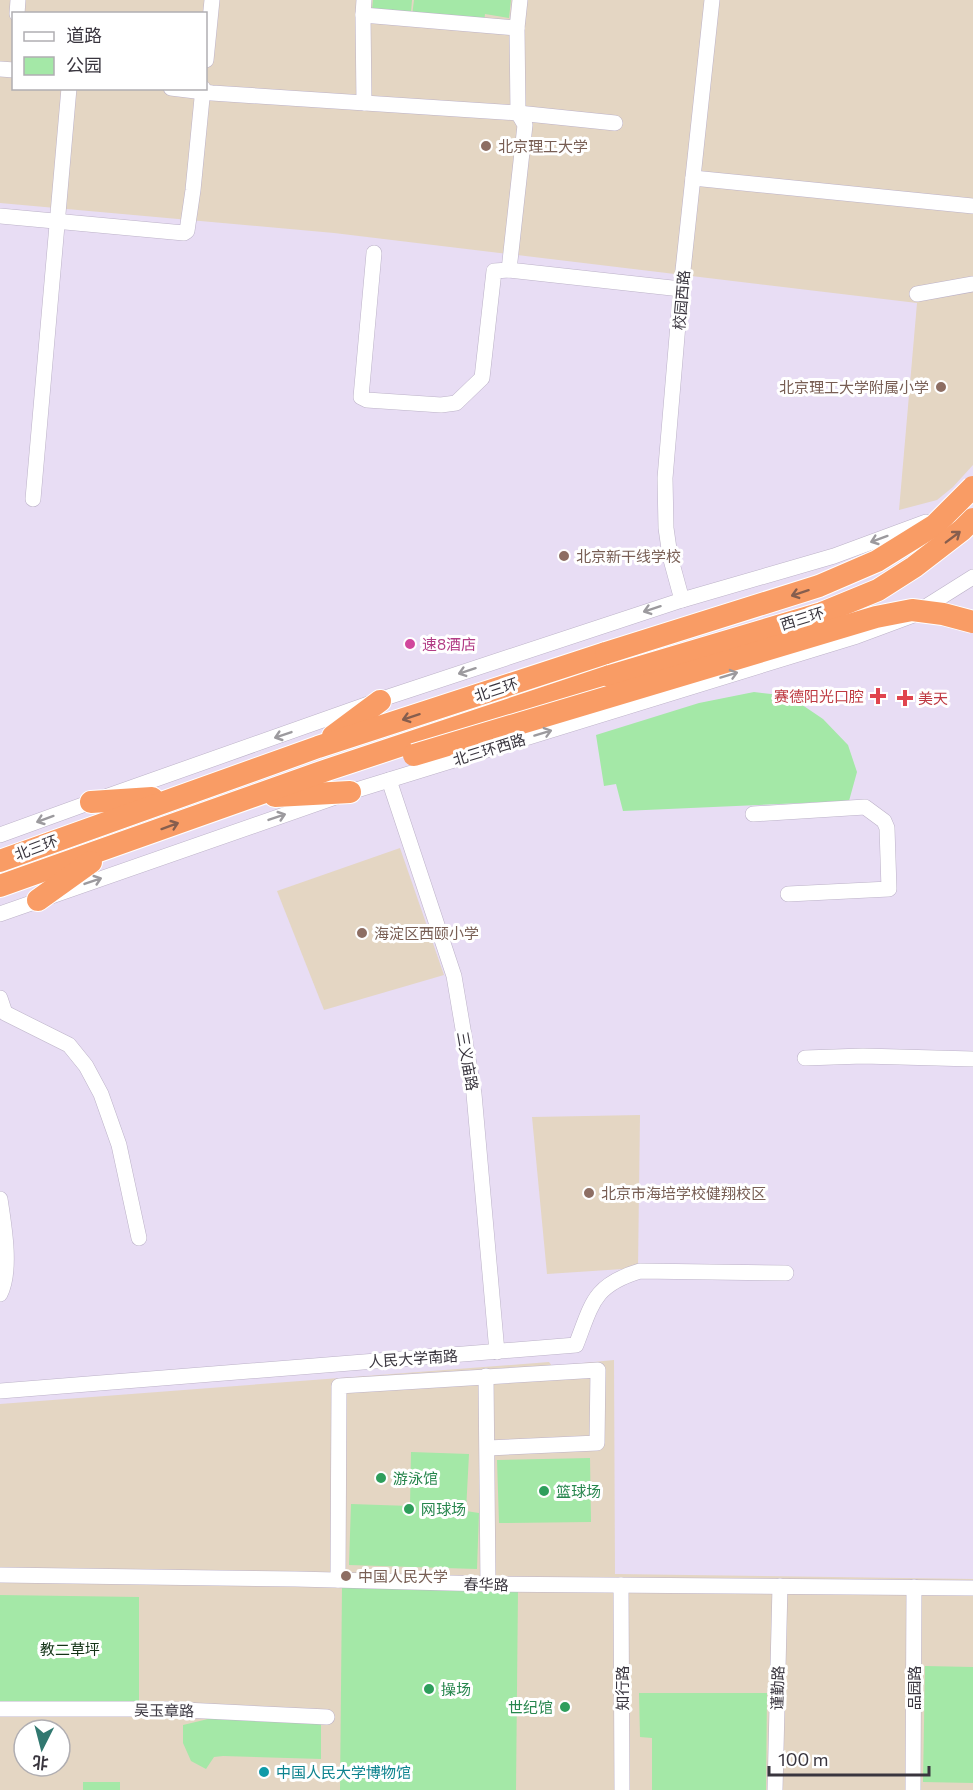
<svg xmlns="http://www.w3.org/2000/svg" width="973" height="1790" font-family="Commissioner,'Noto Sans SC',sans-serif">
<rect width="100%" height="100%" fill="#e8ddf4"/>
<!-- education -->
<g fill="#e4d6c3" fill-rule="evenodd">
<path d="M0,0H973V465L953,487L937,500L899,510L917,303L334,233L0,203ZM14,14H206V88H14Z"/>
<path d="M400,848L444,975L324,1010L277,891Z"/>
<path d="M640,1115L638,1268L547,1274L532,1117Z"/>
<path d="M614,1360L615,1574L973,1579V1790H0V1404L549,1362L552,1366ZM24,1730H60V1766H24Z"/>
</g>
<!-- green -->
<g fill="#a4e8a7">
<path d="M373,0H412L410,25L371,21Z"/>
<path d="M414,0H511L509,18L485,14L483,31L411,24Z"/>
<path d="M754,692L789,696L823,719L848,745L857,772L849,801L623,811L616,784L604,786L596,735L699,703Z"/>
<path d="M411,1452L469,1454L466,1511L479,1513L477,1569L349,1565L351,1504L410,1506Z"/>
<path d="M590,1458L591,1522L499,1523L497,1460Z"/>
<path d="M342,1587L518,1589L516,1790H340Z"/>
<path d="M0,1595L139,1597V1703L0,1701Z"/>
<path d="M925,1666L973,1667V1783L923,1782Z"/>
<path d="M639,1693H767L766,1790H652V1738L640,1737Z"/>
<path d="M242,1717L321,1720V1759L223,1756L214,1757L206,1769L191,1761L183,1743V1725L208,1719Z"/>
<rect x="83" y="1782" width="37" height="8"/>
</g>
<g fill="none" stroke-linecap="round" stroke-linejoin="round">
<defs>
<g id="minor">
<path d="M364,0L363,15L364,103"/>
<path d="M17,14L18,0"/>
<path d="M363,15L517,28L520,0"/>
<path d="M517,28L518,113L525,125L509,270L681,289"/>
<path d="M206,60L212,0"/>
<path d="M0,69L14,70"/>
<path d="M171,88L212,93L518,113L615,123"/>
<path d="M693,178L973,206"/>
<path d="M0,216L184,233L187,231L193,190L203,88"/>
<path d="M374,253L361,397L367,400L441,405L456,403L482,378L494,271L509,270"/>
<path d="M917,294L973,284"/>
<path d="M33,499L69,88"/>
<path d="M682,600L670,556L666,528L665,478L681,289L712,0"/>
<path d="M389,780L454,976L474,1094L497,1352"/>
<path d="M753,814L865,807L884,821L887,828L889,889L788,894"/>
<path d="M0,835L91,802L388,697L682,600L834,556L926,522"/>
<path d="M0,914L350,792L857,636L911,616L973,577"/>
<path d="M0,998L5,1013L69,1045L86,1066L101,1094L119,1145L139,1238"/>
<path d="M805,1058L863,1056L973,1059"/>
<path d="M0,1199C4,1225 12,1271 0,1294"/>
<path d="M486,1376L488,1584"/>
<path d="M0,1391L576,1345C592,1304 593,1285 640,1271L786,1273"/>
<path d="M0,1575L296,1579L488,1584L973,1588"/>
<path d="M338,1580L339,1386L598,1370L597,1443L488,1448"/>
<path d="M621,1585L622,1790"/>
<path d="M0,1709H164L327,1717"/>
<path d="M775,1790L780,1586"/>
<path d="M913,1790L914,1587"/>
</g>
<g id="highway">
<path d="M333,736L380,701"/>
<path d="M275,796L350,792"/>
<path d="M91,802L152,798"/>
<path d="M0,861L318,747L606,653"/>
<path d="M0,886L327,770L610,676"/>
<path d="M38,900L91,862"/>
</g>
</defs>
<!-- minor casing -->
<use href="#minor" stroke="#bcb2c8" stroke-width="16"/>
<!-- highway casing -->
<use href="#highway" stroke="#fff" stroke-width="24"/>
<!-- minor -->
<use href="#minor" stroke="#fff" stroke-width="15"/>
<!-- highway -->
<use href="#highway" stroke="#f99c65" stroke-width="22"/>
<defs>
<g id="highway-bridge">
<path d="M606,653L819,586L877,561L935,525L973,487"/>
<path d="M610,676L822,613L878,590L914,567L962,530L973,519"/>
<path d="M414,755L876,617L912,610L943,614L973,622"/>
</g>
</defs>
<!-- highway-bridge casing -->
<use href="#highway-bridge" stroke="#fff" stroke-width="24" stroke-linecap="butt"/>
<!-- highway-bridge -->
<use href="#highway-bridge" stroke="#f99c65" stroke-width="22"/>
</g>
<!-- one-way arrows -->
<defs><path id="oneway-shaft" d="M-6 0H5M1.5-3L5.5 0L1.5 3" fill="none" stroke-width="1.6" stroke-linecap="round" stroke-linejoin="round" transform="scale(1.5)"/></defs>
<g stroke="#865e4e">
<use href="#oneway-shaft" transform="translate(953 537) rotate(-37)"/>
<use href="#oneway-shaft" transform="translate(800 593) rotate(162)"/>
<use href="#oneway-shaft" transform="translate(411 717) rotate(162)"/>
<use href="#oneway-shaft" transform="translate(170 826) rotate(-20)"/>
</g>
<g stroke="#9c9a9e">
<use href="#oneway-shaft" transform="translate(879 539) rotate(160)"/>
<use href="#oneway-shaft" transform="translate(652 609) rotate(162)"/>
<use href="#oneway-shaft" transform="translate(467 671) rotate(162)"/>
<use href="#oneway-shaft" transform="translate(729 675) rotate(-17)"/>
<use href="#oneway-shaft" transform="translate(543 733) rotate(-17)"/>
<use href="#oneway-shaft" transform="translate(283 735) rotate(161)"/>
<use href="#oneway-shaft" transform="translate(277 817) rotate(-19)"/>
<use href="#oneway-shaft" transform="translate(45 819) rotate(160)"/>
<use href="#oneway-shaft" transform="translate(93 881) rotate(-19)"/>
</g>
<!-- markers -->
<g fill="#8d6e63" stroke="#fff" stroke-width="2">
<circle cx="486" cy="146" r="6"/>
<circle cx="941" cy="387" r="6"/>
<circle cx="564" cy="556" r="6"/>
<circle cx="362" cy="933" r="6"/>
<circle cx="589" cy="1193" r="6"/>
<circle cx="346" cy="1576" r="6"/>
</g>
<circle fill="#d1479c" stroke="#fff" stroke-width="2" cx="410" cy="644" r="6"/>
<g fill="#e0444e" stroke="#fff" stroke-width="2">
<path d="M875 687h6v6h6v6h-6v6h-6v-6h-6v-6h6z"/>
<path d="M902 689h6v6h6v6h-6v6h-6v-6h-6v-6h6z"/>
</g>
<g fill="#2e9e5b" stroke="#fff" stroke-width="2">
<circle cx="381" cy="1478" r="6"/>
<circle cx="544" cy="1491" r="6"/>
<circle cx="409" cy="1509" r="6"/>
<circle cx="429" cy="1689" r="6"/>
<circle cx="565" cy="1707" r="6"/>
</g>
<circle fill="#0f9aa8" stroke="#fff" stroke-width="2" cx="264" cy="1772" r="6"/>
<g text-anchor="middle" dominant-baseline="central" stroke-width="6" stroke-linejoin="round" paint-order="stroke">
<!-- education labels -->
<g font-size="15" fill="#785e54" stroke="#fff" text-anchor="start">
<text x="498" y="146">北京理工大学</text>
<text x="929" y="387" text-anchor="end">北京理工大学附属小学</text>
<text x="576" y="556">北京新干线学校</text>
<text x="374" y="933">海淀区西颐小学</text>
<text x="601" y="1193">北京市海培学校健翔校区</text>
<text x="358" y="1576">中国人民大学</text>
</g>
<!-- street labels -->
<g font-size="15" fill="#39353e" stroke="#fff">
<text transform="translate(681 300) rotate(-85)">校园西路</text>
<text transform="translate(802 618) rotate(-17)">西三环</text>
<text transform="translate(496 689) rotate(-18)">北三环</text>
<text transform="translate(489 749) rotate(-17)">北三环西路</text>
<text transform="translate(36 847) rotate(-20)">北三环</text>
<text transform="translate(468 1061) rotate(80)">三义庙路</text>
<text transform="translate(413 1358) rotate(-4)">人民大学南路</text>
<text transform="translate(486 1584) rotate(1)">春华路</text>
<text transform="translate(622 1688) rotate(-90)">知行路</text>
<text transform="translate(777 1688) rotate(-88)">谨勤路</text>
<text transform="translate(914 1688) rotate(-90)">品园路</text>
<text transform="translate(164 1710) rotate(1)">吴玉章路</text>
</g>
<!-- hotel labels -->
<g font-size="15" fill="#b23c85" stroke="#fff" text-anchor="start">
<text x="422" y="644">速8酒店</text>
</g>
<!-- health labels -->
<g font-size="15" fill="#be3a42" stroke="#fff" text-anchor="end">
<text x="864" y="696">赛德阳光口腔</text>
<text x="918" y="698" text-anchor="start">美天</text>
</g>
<!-- leisure labels -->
<g font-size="15" fill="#27864d" stroke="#fff" text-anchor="start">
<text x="393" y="1478">游泳馆</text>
<text x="556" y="1491">篮球场</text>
<text x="421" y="1509">网球场</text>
<text x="441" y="1689">操场</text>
<text x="553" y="1707" text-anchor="end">世纪馆</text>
</g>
<!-- park labels -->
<g font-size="15" fill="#143417" stroke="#fff">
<text x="70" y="1649">教二草坪</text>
</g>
<!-- culture labels -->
<g font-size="15" fill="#0d838f" stroke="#fff" text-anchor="start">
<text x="276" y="1772">中国人民大学博物馆</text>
</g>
</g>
<!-- legend -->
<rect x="12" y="12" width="195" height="78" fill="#ffffff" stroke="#b0aeb2" stroke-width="1.5"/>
<rect x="24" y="32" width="30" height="9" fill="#ffffff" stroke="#b0aeb2" stroke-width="1.5"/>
<text x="66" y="42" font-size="18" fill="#39353e">道路</text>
<rect x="24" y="57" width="30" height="18" fill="#a4e8a7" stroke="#b0aeb2" stroke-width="1.5"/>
<text x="66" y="72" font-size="18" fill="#39353e">公园</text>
<!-- north arrow -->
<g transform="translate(42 1748) rotate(186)"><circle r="28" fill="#ffffff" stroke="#b0aeb2" stroke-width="1.5"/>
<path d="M0-4.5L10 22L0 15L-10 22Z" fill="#317870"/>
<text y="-9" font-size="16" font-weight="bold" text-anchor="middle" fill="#39353e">北</text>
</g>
<!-- scale -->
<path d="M769 1766v9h160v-9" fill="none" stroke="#39353e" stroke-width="3"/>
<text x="778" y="1766" font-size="18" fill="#39353e" stroke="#ffffff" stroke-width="4.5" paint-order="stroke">100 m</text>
</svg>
